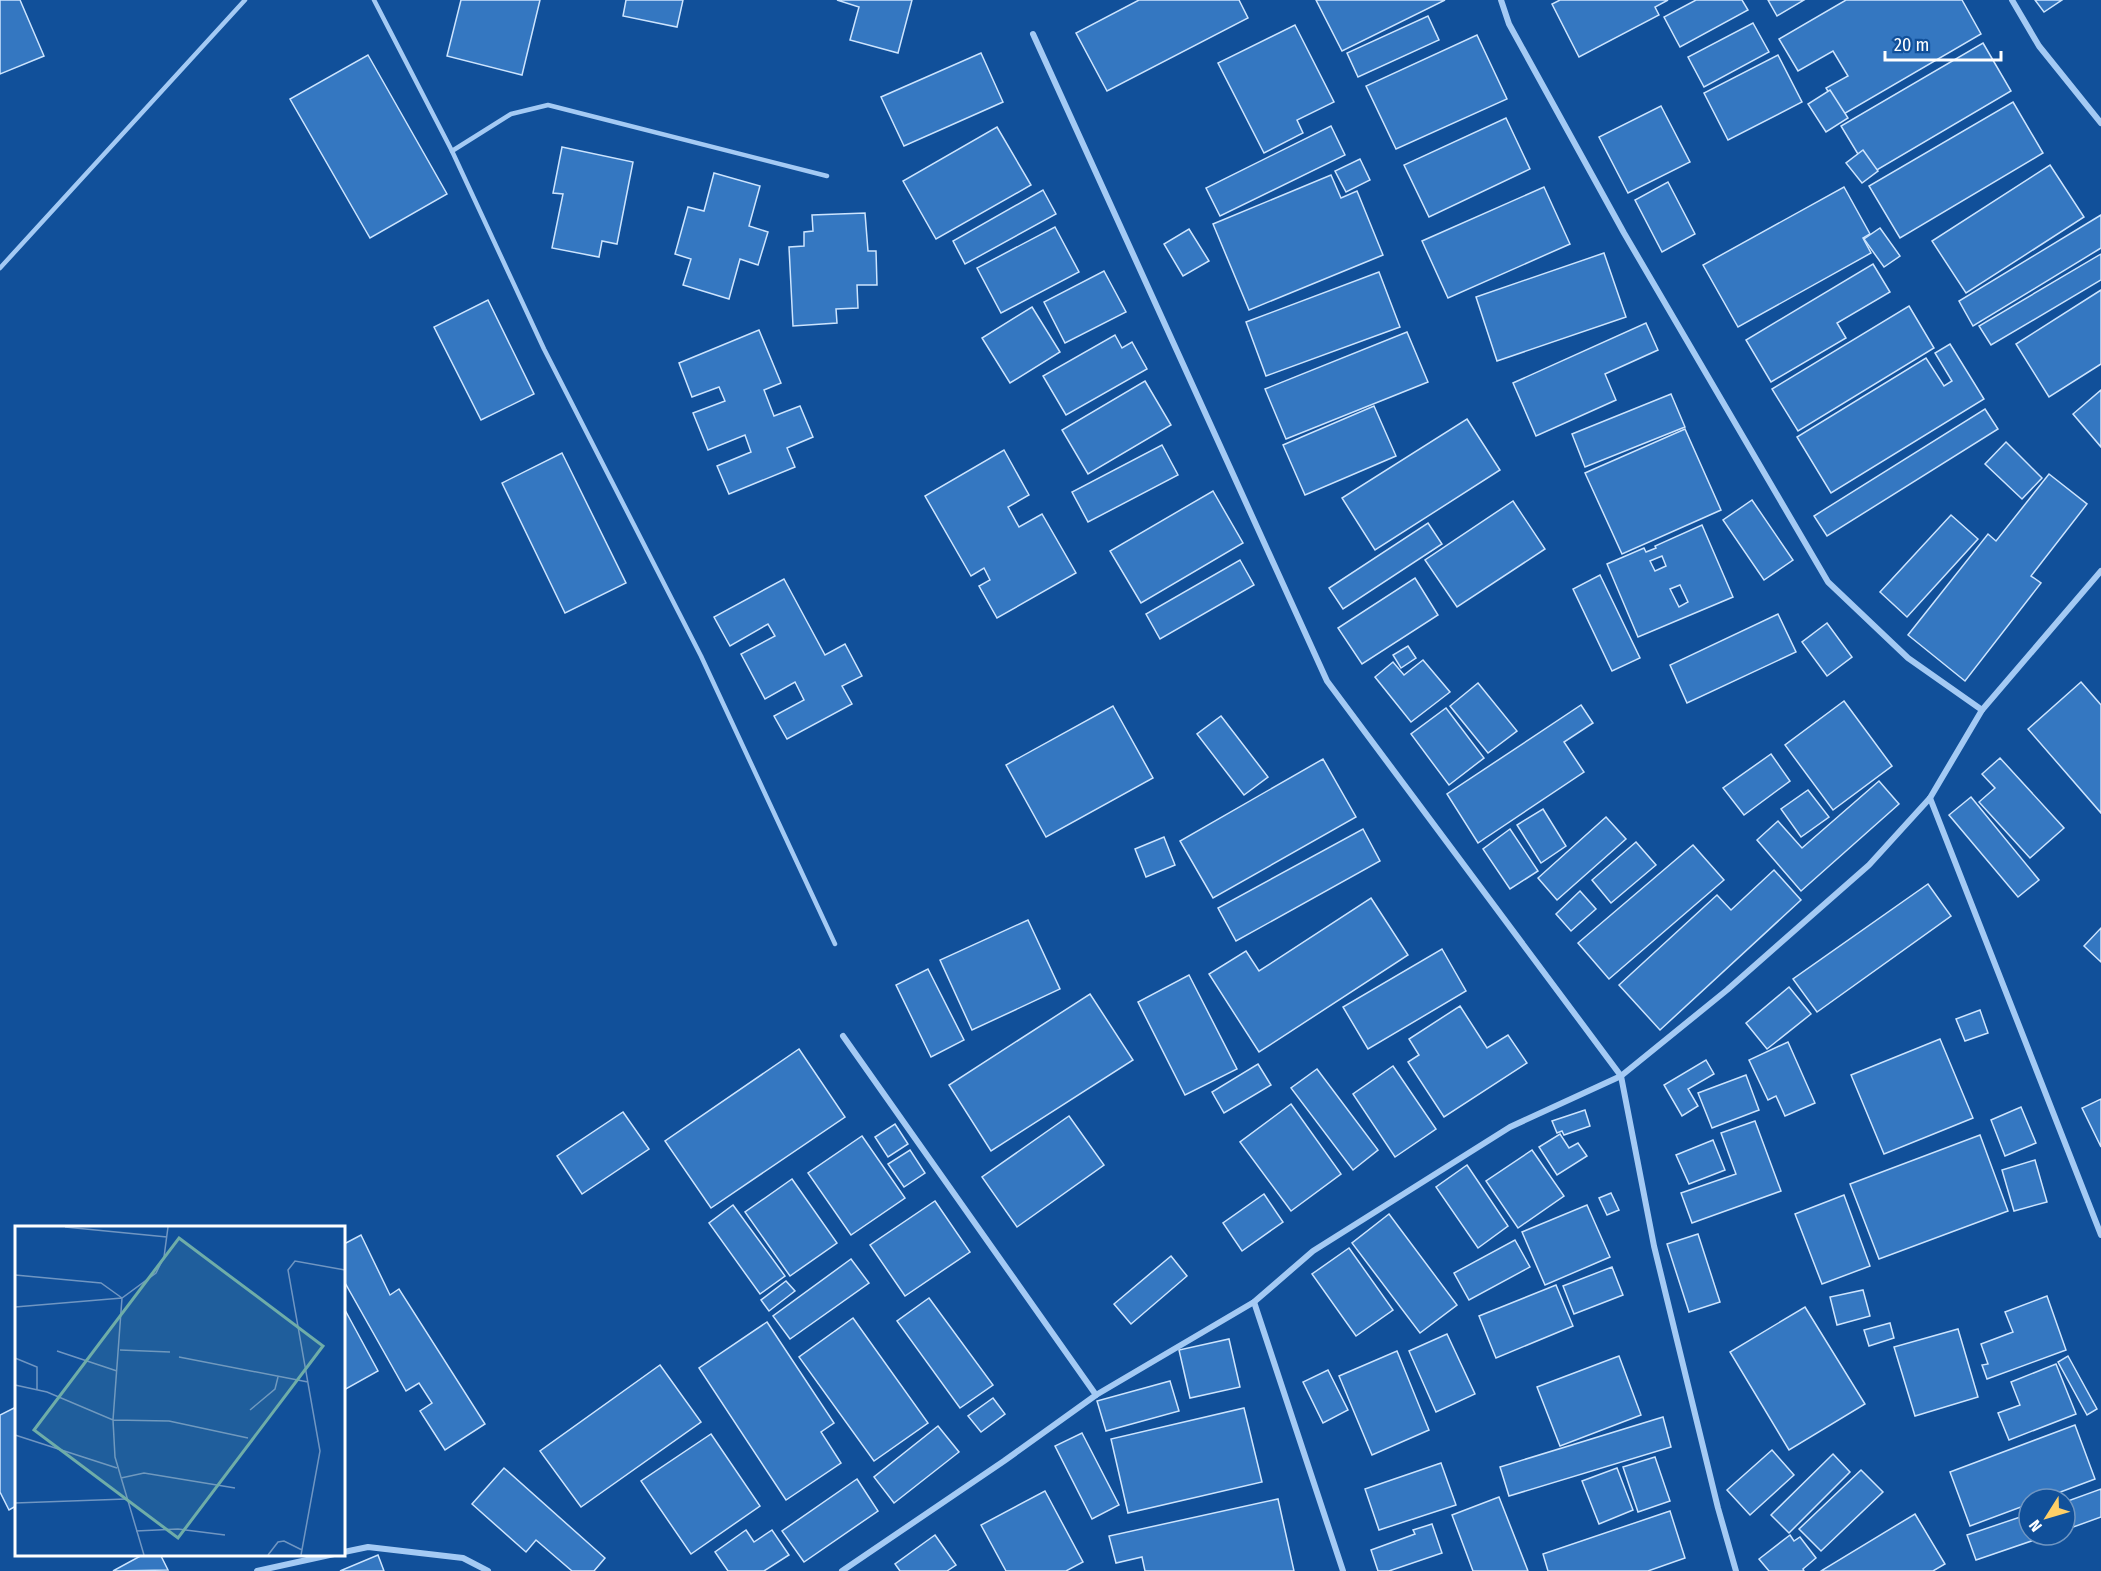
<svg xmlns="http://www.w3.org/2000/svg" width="2101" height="1571" font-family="'Fira Sans Condensed',sans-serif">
<rect width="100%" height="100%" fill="#11509a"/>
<!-- building -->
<g fill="#3477c1" stroke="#cce4fe" stroke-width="1.5" fill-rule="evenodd">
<path d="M0,0H20L44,56L0,74Z"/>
<path d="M461,0H540L522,75L447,56Z"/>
<path d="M626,0H683L677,27L623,16Z"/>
<path d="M837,0H912L898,53L850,40L859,7Z"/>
<path d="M1139,0H1239L1248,18L1107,91L1076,33Z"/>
<path d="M1316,0H1445L1342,51Z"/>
<path d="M1560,0H1668L1655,7L1659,15L1579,57L1552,4Z"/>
<path d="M1696,0H1742L1748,10L1680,47L1664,17Z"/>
<path d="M1768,0H1804L1777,16Z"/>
<path d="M1846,0H1962L1981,34L1842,115L1826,88L1848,76L1833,51L1798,71L1779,39Z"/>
<path d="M2035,0H2062L2044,12Z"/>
<path d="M1428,16L1439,40L1358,77L1347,53Z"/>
<path d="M1753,23L1769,52L1704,87L1688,57Z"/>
<path d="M1295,25L1334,102L1297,120L1303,133L1264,153L1218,63Z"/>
<path d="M1477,35L1507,99L1396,149L1366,86Z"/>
<path d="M1983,43L2011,91L1870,174L1841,126Z"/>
<path d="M981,53L1003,102L904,146L881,97Z"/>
<path d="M368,55L447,194L370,238L290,99Z"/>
<path d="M1778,55L1802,102L1728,140L1704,93Z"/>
<path d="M1830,90L1848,118L1826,132L1808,104Z"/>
<path d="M2013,102L2043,153L1900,238L1869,186Z"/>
<path d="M1661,106L1690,162L1628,193L1599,137Z"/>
<path d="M1506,118L1530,169L1429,217L1404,165Z"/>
<path d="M1331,126L1345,155L1220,216L1206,188Z"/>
<path d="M997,127L1031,185L936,239L903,181Z"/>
<path d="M562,147L633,162L617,244L602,241L599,257L552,248L563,194L553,193Z"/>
<path d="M1863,150L1878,171L1862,183L1846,163Z"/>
<path d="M1360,159L1370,180L1346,192L1335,171Z"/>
<path d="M2050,165L2084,217L1966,293L1932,241Z"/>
<path d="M714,173L760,186L749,226L768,232L758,265L740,259L729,299L683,285L691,259L675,254L688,207L704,211Z"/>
<path d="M1331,175L1341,198L1357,191L1383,255L1249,310L1213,224Z"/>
<path d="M1668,182L1695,234L1662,252L1635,200Z"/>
<path d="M1544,187L1570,244L1448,298L1422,241Z"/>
<path d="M1844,187L1870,234L1863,238L1871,253L1738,327L1703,265Z"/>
<path d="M1043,190L1056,214L965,264L953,241Z"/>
<path d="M865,213L868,251H876L877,285H857L858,308L836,309L837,323L793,326L789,247L804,246V232L813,231L812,215Z"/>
<path d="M2101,215V248L1973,326L1959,301Z"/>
<path d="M1055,227L1079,272L1001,313L977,268Z"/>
<path d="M1880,228L1900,256L1884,267L1864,239Z"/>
<path d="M1189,229L1209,261L1183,276L1164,244Z"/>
<path d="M1604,253L1626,317L1497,361L1476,297Z"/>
<path d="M2101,254V280L1991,345L1979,326Z"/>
<path d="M1873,264L1890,292L1837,323L1846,338L1771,382L1746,340Z"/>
<path d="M1104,271L1126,312L1065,343L1044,302Z"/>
<path d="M1379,272L1400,327L1266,376L1246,322Z"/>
<path d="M2101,290V364L2049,397L2016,344Z"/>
<path d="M488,300L534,394L481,420L434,327Z"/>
<path d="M1909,306L1934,348L1798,431L1772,389Z"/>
<path d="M1032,307L1060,352L1010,383L982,338Z"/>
<path d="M1646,323L1658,350L1605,374L1616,400L1536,436L1513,383Z"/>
<path d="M759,330L781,383L764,390L774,416L800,406L813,437L787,448L795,467L729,494L717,466L751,452L745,435L708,450L693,413L725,401L719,387L692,397L679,363Z"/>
<path d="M1407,332L1428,382L1286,439L1265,389Z"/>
<path d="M1115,335L1122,348L1132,342L1147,369L1066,415L1043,376Z"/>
<path d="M1950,344L1984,399L1831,493L1797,437L1926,358L1944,386L1952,381L1935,353Z"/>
<path d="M1145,381L1171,425L1088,474L1062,430Z"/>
<path d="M2101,390V447L2073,414Z"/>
<path d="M1671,394L1685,427L1585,467L1572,434Z"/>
<path d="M1374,406L1396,456L1305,495L1283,445Z"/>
<path d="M1985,409L1998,429L1827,536L1814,516Z"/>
<path d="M1467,419L1500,470L1375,550L1342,498Z"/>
<path d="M1685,429L1721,510L1622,554L1585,473Z"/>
<path d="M2006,442L2042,478L2022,499L1985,464Z"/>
<path d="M1162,445L1178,475L1088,522L1072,492Z"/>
<path d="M1004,450L1029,495L1008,507L1019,527L1042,514L1076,573L997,618L979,586L990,580L984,568L971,576L925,496Z"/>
<path d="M562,453L626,583L565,613L502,483Z"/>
<path d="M2049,474L2087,504L2031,576L2041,583L1965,681L1908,635L1988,534L1996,541Z"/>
<path d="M1213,491L1243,543L1141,603L1110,551Z"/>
<path d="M1752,500L1793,560L1764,580L1723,520Z"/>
<path d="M1513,501L1545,549L1457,607L1425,560Z"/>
<path d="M1951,515L1978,539L1907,617L1880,592Z"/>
<path d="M1428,523L1442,544L1343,609L1329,588Z"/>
<path d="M1702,525L1733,597L1638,637L1607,564L1644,548L1646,552L1656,548L1655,546ZM1662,556L1666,566L1655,571L1650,561ZM1680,585L1688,602L1679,607L1670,589Z"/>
<path d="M1240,560L1254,585L1160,639L1146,614Z"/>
<path d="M1600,575L1640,658L1612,671L1573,589Z"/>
<path d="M1415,578L1438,615L1362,664L1338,628Z"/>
<path d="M784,579L825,655L845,644L862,676L842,686L852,704L787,739L774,716L804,700L795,682L765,699L741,654L775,636L768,624L730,646L714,617Z"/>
<path d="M1778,614L1796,652L1687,703L1670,665Z"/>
<path d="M1827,623L1852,657L1827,676L1802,642Z"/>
<path d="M1408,646L1416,658L1401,668L1393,655Z"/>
<path d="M1423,660L1450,692L1411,722L1375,677L1393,662L1404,675Z"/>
<path d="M2081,682L2101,705V813L2028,729Z"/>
<path d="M1478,683L1517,731L1488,753L1450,706Z"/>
<path d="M1844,701L1892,766L1833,810L1785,745Z"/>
<path d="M1581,705L1593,723L1564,742L1584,772L1478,843L1447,794Z"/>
<path d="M1113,706L1153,778L1046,837L1006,765Z"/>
<path d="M1446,708L1484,758L1449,785L1411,734Z"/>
<path d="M1221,716L1268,777L1244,795L1197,734Z"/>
<path d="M1771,754L1790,781L1744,815L1723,788Z"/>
<path d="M2000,758L2064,828L2030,858L1979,802L1995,788L1982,774Z"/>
<path d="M1323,759L1356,817L1213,898L1180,841Z"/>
<path d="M1879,781L1899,804L1801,891L1757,840L1778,821L1802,848Z"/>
<path d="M1808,790L1829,817L1801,837L1781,809Z"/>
<path d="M1971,797L2039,880L2018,897L1949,815Z"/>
<path d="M1543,809L1566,846L1541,863L1517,825Z"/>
<path d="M1606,817L1626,839L1557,900L1538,878Z"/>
<path d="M1363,829L1380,861L1236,941L1218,908Z"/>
<path d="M1510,829L1538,871L1510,889L1483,849Z"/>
<path d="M1164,837L1175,865L1146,877L1135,849Z"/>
<path d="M1636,842L1656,865L1611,903L1592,880Z"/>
<path d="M1693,845L1724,880L1609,979L1578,943Z"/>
<path d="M1774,870L1801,900L1660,1030L1619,985L1717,895L1731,910Z"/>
<path d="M1928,884L1951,916L1817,1012L1793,979Z"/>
<path d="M1580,891L1596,909L1571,931L1556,914Z"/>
<path d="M1371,898L1408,955L1259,1052L1209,974L1246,951L1259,971Z"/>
<path d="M1028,920L1060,989L972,1030L940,960Z"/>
<path d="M2101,928V962L2084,946Z"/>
<path d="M1442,949L1466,991L1368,1049L1343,1007Z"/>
<path d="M928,969L964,1040L931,1057L896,985Z"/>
<path d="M1189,975L1237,1069L1185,1095L1138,1002Z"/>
<path d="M1789,987L1811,1014L1767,1049L1746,1023Z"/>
<path d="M1090,994L1133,1060L991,1151L949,1085Z"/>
<path d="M1460,1006L1487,1048L1508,1035L1527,1063L1444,1117L1408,1062L1419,1055L1409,1039Z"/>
<path d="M1980,1010L1988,1033L1965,1041L1956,1019Z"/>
<path d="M1940,1039L1973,1118L1884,1154L1851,1075Z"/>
<path d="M1788,1042L1815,1103L1785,1116L1776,1096L1768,1100L1749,1060Z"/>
<path d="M799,1049L845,1117L711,1208L665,1141Z"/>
<path d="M1706,1060L1714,1074L1688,1089L1698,1106L1682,1116L1664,1085Z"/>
<path d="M1258,1064L1271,1085L1224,1113L1212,1092Z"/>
<path d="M1393,1066L1436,1129L1395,1157L1353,1094Z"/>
<path d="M1317,1069L1378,1150L1353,1170L1291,1088Z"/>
<path d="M1746,1075L1759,1110L1712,1128L1698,1093Z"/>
<path d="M2101,1099V1147L2082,1108Z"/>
<path d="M1291,1104L1341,1174L1291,1211L1240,1142Z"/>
<path d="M2021,1107L2036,1143L2005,1156L1991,1120Z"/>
<path d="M1585,1110L1590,1126L1564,1135L1562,1131L1557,1133L1552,1121Z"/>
<path d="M623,1112L649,1149L582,1194L557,1156Z"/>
<path d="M1069,1116L1104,1165L1017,1227L982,1177Z"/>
<path d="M1755,1121L1781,1191L1692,1223L1681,1193L1736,1174L1721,1133Z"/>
<path d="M895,1124L908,1144L888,1157L875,1137Z"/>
<path d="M1560,1134L1569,1148L1578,1143L1587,1156L1557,1175L1539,1147Z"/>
<path d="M1980,1135L2008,1211L1879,1259L1850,1184Z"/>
<path d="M862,1136L905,1198L851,1235L808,1173Z"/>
<path d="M1713,1140L1725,1170L1689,1184L1676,1155Z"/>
<path d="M910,1150L925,1173L904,1187L888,1164Z"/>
<path d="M1532,1150L1564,1196L1518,1228L1486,1181Z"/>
<path d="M2035,1160L2047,1202L2014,1211L2002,1170Z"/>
<path d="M1467,1165L1508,1226L1478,1248L1436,1187Z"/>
<path d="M792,1179L837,1243L790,1276L745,1212Z"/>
<path d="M1611,1193L1619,1210L1607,1215L1599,1198Z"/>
<path d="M1264,1194L1283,1222L1242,1251L1223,1223Z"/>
<path d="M1844,1195L1870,1266L1822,1284L1795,1214Z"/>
<path d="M935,1201L970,1252L905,1296L870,1245Z"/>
<path d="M733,1205L785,1276L760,1294L709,1223Z"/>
<path d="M1587,1205L1610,1257L1545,1285L1522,1232Z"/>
<path d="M1389,1214L1457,1305L1420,1333L1352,1243Z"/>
<path d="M1698,1234L1720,1302L1689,1312L1667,1244Z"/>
<path d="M361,1235L390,1295L399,1289L485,1424L445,1450L420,1411L432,1403L419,1383L406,1391L344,1281V1244Z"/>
<path d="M1515,1240L1530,1267L1469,1300L1454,1273Z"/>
<path d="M1349,1248L1393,1310L1356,1336L1312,1274Z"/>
<path d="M1171,1256L1187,1276L1131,1324L1114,1304Z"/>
<path d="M851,1259L869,1283L790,1339L773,1316Z"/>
<path d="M1612,1267L1623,1295L1574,1314L1563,1286Z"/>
<path d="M786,1281L795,1291L769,1311L761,1300Z"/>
<path d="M1556,1285L1573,1326L1496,1358L1479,1316Z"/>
<path d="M1863,1290L1870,1316L1837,1325L1830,1297Z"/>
<path d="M2047,1296L2066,1350L1987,1379L1982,1365L1988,1364L1981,1344L2013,1332L2005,1312Z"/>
<path d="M929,1298L993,1385L960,1408L897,1321Z"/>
<path d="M1805,1307L1865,1404L1789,1450L1730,1352Z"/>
<path d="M345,1310L378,1371L344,1390V1311Z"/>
<path d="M853,1318L928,1423L874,1461L799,1357Z"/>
<path d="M767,1322L834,1423L821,1432L841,1463L786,1500L699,1368Z"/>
<path d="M1890,1323L1894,1338L1869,1346L1864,1330Z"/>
<path d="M1958,1329L1978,1397L1915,1416L1894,1347Z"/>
<path d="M1447,1334L1475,1394L1436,1412L1409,1351Z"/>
<path d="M1229,1339L1240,1387L1190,1398L1179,1350Z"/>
<path d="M1397,1351L1429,1430L1372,1455L1339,1376Z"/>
<path d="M1619,1356L1641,1415L1560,1446L1537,1387Z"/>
<path d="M2068,1356L2097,1409L2087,1415L2058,1362Z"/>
<path d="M2056,1364L2076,1414L2009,1440L1998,1413L2020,1405L2011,1382Z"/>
<path d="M660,1365L701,1422L581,1507L540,1451Z"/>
<path d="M1328,1370L1348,1410L1323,1423L1303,1382Z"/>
<path d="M1170,1381L1179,1411L1106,1431L1097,1401Z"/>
<path d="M993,1398L1005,1414L981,1432L968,1416Z"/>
<path d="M16,1407V1506L9,1510L0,1492V1415Z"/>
<path d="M1244,1408L1262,1482L1128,1513L1111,1439Z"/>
<path d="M1663,1417L1671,1447L1509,1496L1500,1467Z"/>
<path d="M2075,1425L2095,1479L2042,1499H2029V1504L1970,1526L1950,1472Z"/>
<path d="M938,1426L959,1452L894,1503L874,1477Z"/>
<path d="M1082,1433L1119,1505L1092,1519L1055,1446Z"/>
<path d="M711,1434L760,1506L691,1554L641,1481Z"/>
<path d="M1772,1450L1794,1475L1750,1515L1727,1490Z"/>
<path d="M1833,1454L1850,1472L1789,1533L1771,1515Z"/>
<path d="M1655,1457L1670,1501L1638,1512L1623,1467Z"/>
<path d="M1441,1463L1456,1505L1379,1530L1365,1489Z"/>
<path d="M504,1468L605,1558L594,1571H572L536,1540L526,1552L472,1504Z"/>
<path d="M1617,1468L1633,1510L1599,1524L1582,1481Z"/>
<path d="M1861,1470L1883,1492L1821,1551L1799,1529Z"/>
<path d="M857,1479L878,1511L804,1562L782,1531Z"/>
<path d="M2101,1489V1517L2065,1530V1502Z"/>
<path d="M1045,1491L1083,1562L1066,1571H1006L981,1525Z"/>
<path d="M1499,1497L1528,1571H1473L1452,1515Z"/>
<path d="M1278,1499L1294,1571H1145L1142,1557L1116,1563L1109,1536Z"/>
<path d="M1670,1511L1685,1558L1648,1571H1548L1543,1554Z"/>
<path d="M1915,1514L1945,1564L1933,1571H1821Z"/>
<path d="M2029,1514V1535H2049L1976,1560L1967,1535Z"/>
<path d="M1432,1524L1442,1553L1389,1571H1378L1371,1550L1415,1534L1413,1530Z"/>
<path d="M746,1530L754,1542L772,1530L789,1555L764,1571H728L715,1552Z"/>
<path d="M935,1535L956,1565L947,1571H900L895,1564Z"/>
<path d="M1790,1535L1794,1541L1800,1537L1816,1558L1803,1569L1804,1571H1769L1759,1559Z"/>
<path d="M144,1554H160L168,1570L113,1571Z"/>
<path d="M378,1555L384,1571H340Z"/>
</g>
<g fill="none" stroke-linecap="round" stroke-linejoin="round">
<!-- service -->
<g stroke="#a4caf4" stroke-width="4.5">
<path d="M374,0L452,151L544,349L701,656L835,944"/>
<path d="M452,151L511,114L548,105L827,176"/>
<path d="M0,268L245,0"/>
</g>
<!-- minor -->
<g stroke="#a4caf4" stroke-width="6">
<path d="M1501,0L1509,24L1624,233L1828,582L1908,658L1982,710"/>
<path d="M2012,0L2039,46L2101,123"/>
<path d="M1033,34L1327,681L1621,1076L1654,1246L1718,1508L1736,1571"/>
<path d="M1930,798L2101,1235"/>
<path d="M843,1036L1096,1395"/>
<path d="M1254,1302L1343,1571"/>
<path d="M344,1552L368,1547L463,1558L488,1571"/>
<path d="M257,1571L334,1554"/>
<path d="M842,1571L1004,1461L1096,1395L1254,1302L1313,1251L1510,1127L1621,1076L1727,990L1869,865L1930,798L1982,710L2101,571"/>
</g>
</g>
<!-- overview -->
<g transform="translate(15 1226)">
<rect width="330" height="330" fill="#11509a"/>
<path fill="none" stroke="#7096c2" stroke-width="1.5" d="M50,1L152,11M0,49L86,57L107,72L98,194L100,231L129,329M0,81L107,72L141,47L149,31L153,1M105,124L155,126M42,125L102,145M164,131L293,156M0,132L22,141V164M0,159L32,166L98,194L154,195L233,212M235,184L260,163L263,151M0,209L102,242M106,252L129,247L220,262M0,277L111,273M121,305L163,303L210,309M253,329L263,316L269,315L287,324M286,329L305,225L273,44L280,35L330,44"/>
<path fill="#6fada8" fill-opacity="0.15" stroke="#6fada8" stroke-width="3" d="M164,12L308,120L163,312L19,204Z"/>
<rect width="330" height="330" fill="none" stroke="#fff" stroke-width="3"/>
</g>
<!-- north arrow -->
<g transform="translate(2047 1517) rotate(233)"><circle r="28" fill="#11509a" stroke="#7096c2" stroke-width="1.5"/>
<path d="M0-4.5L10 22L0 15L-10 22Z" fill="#ffcf67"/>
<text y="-9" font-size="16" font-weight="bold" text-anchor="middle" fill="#ffffff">N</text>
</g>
<!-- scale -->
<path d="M1885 51v9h116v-9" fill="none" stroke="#ffffff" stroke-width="3"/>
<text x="1894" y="51" font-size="18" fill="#ffffff" stroke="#11509a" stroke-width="4.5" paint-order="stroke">20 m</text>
</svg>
